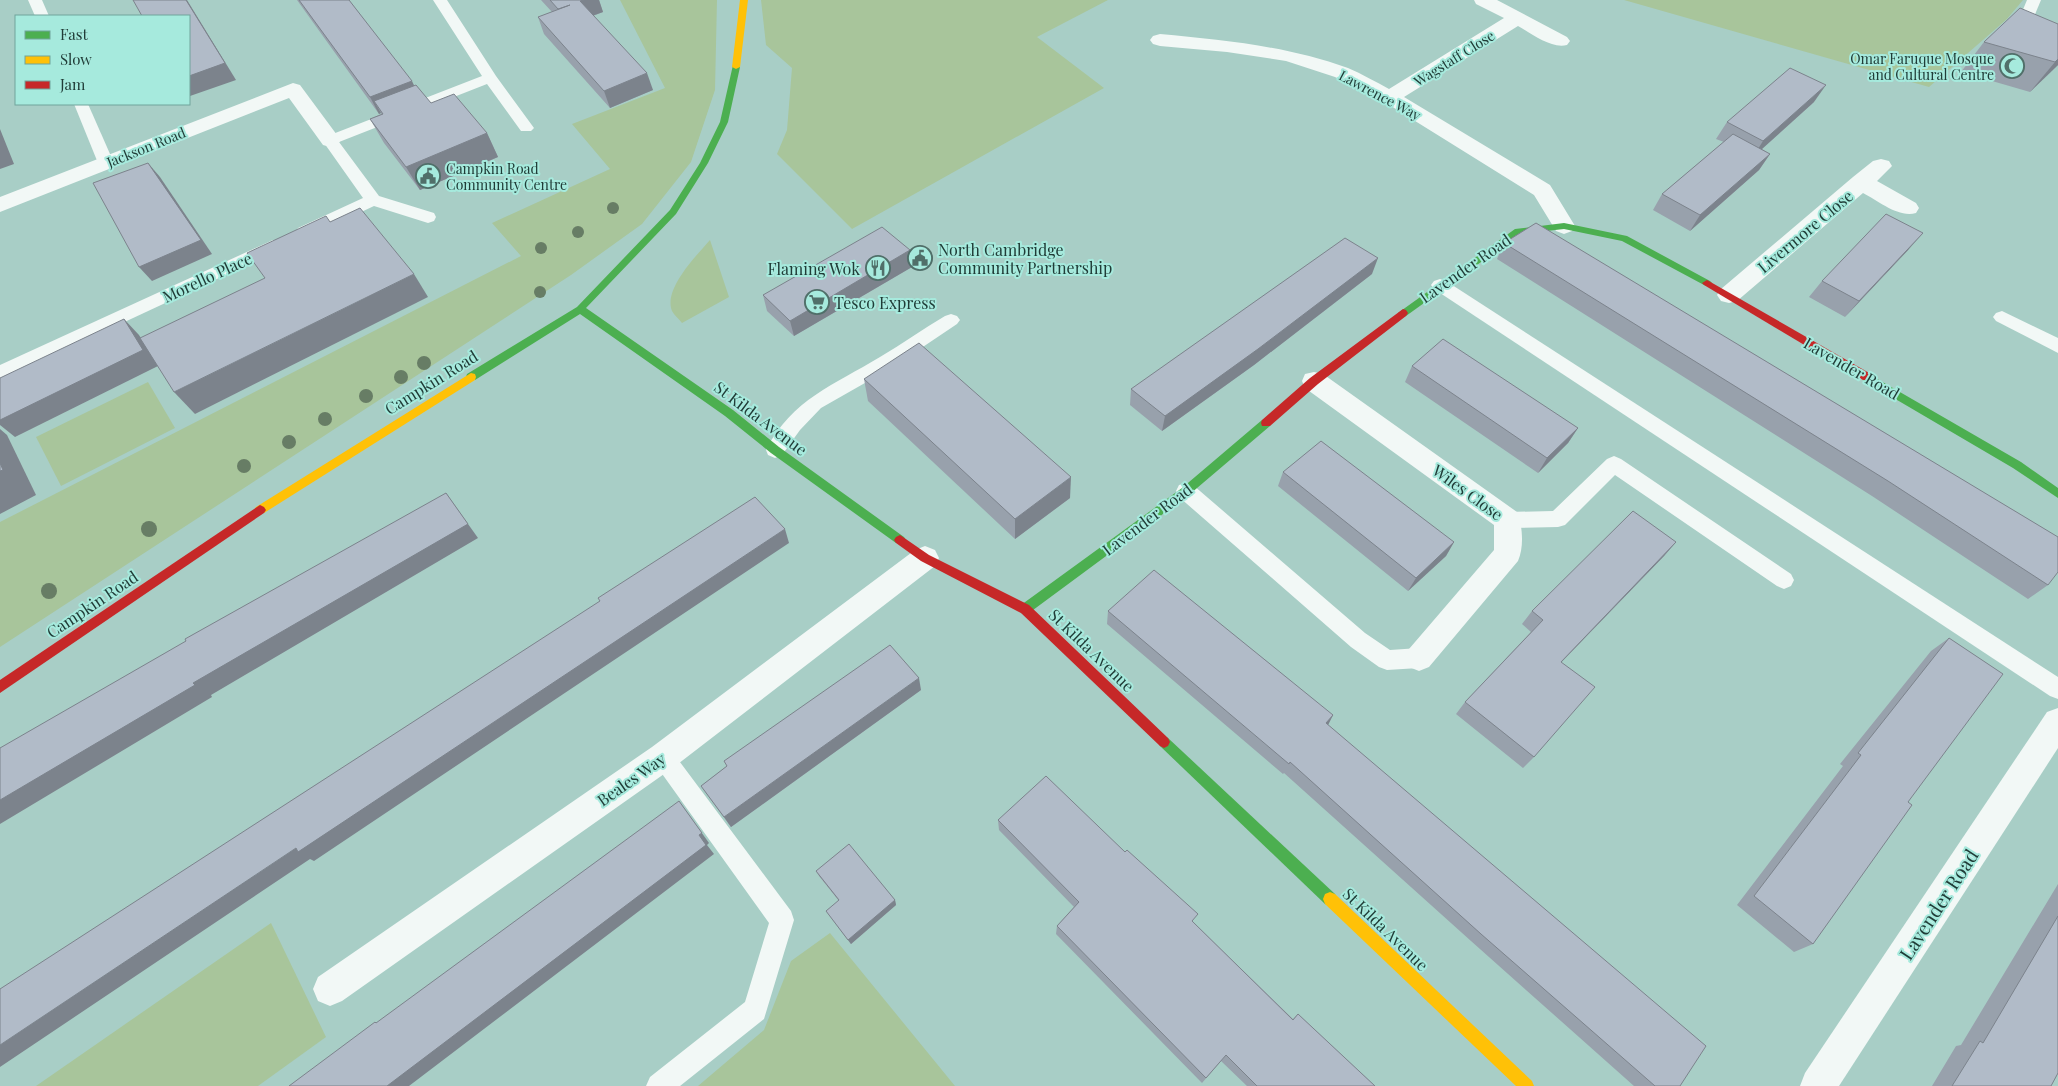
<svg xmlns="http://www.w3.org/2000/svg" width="2058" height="1086" font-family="'Playfair Display',serif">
<rect width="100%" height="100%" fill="#a8cec6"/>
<!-- green -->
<g fill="#a8c59b">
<path d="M620,0H717L715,90L691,162L642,224L571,275L0,647V522L521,256L492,223L610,169L572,124L665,88Z"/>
<path d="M761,0H1108L1037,37L1104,88L852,229L777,154L787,130L792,68L766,45Z"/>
<path d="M1624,0H2023L2007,19L1929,87Z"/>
<path d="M710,240L729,297L682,323C679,319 674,315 672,311C663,289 697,255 710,240Z"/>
<path d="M148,382L175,428L61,486L36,437Z"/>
<path d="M271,923L326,1037L258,1086H36Z"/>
<path d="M830,933L955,1086H698L764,1030L791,961Z"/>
</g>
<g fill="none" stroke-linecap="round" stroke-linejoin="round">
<!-- lane -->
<g fill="#f2f8f6" fill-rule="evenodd">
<path d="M28,0H42L49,16H35Z"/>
<path d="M433,0H447L496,76L534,128L531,131H521L487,84L339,142L379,196L434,213L436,217L434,221L428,223L374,206L310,236L304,238L298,236L296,232L298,228L363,198L322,140L325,137L482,76Z"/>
<path d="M2027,0H2041L2031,24L2024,28L2017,24Z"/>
<path d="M74,104H88L114,163L112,167H100L98,163Z"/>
<path d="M273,240L279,242L281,246L279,250L0,380V365Z"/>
<path d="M1440,279L1446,281L2058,677V699L2050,696L1434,289L1431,285L1434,281Z"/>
<path d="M2002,311L2058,338V353L1996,321L1993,317L1996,313Z"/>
<path d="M951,314L957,316L960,320L957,324L893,367L821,408L800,430L782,455L775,458L768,455L766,450C792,399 834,385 880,357C902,344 923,329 945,316Z"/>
<path d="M1614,456L1621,459L1791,574L1794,580L1791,586L1784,589L1777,586L1615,475L1565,525L1558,527L1507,528L1500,526L1497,520L1500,514L1507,512L1553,511L1607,459Z"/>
<path d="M1186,483L1193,485L1365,633L1390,650L1419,648L1427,651L1430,658L1427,665L1419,668L1387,670L1379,667L1351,647L1179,497L1176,491L1179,485Z"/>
<path d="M663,746L671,750L791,911L794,920L764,1019L680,1086H646L650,1077L745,1002L769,923L655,764L652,757L655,750Z"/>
</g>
<!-- street -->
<g fill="#f2f8f6" fill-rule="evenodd">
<path d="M1474,0H1497L1567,37L1570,41L1567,45C1551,49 1532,34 1518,26L1404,97L1550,185L1575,226L1572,231L1564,234L1556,231L1534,195L1383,101L1335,77L1286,61L1227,52L1160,46L1153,44L1150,40L1153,36L1160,34C1224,40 1287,46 1348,68C1362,74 1376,82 1389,89L1504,18L1476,4Z"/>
<path d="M293,83L300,85L337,135L341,140L337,145L330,147L323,145L289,98L0,212V197Z"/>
<path d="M1881,159L1889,161L1892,166L1877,181L1916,203L1919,208L1916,213C1898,218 1879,201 1863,193L1737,301L1729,303L1721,301L1717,295L1721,289L1853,177L1873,161Z"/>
<path d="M1314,372L1323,374L1517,512C1523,526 1524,548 1518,561L1429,667L1419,671L1409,667L1404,658L1409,649L1494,550V525L1305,388L1302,381L1305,374Z"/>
<path d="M925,546L935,550L939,558L935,566L674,767L342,1001L330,1006L318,1001L313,989L318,977L652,747L915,550Z"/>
<path d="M2058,708V748L1839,1086H1800L1805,1073L2047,712Z"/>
</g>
<!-- fast -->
<g fill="#4caf50" fill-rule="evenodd">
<path d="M733,65L740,67L728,122L708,163L676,214L586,308L733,410L779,447L904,537L906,540L904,543H896L771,453L725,416L580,314L475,380H467L466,377L467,374L577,307L670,210L700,163L720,122Z"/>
<path d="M1564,223L1627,236L1710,281L1712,283L1707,286L1704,285L1622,241L1564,229L1520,234L1406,316L1403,317L1398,313L1515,229Z"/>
<path d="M1867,373L2021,462L2058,488V498L2013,468L1863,380L1862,377Z"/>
<path d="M1266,419L1270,420L1271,423L1270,426L1190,494L1029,613L1025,614L1021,613L1019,609L1021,605L1182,488L1262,420Z"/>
<path d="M1164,736L1168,738L1335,894L1337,899L1335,904L1330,906L1325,904L1160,746L1158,742L1160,738Z"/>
</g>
<!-- slow -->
<g fill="#ffc107" fill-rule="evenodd">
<path d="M740,0H748L740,67L736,69L732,67Z"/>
<path d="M471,373L475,374L476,377L475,380L264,513H256L254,510L256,507Z"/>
<path d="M1330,892L1335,894L1532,1081L1534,1086H1516L1325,904L1323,899L1325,894Z"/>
</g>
<!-- jam -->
<g fill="#c62828" fill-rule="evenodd">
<path d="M1707,280L1871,374L1872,377L1871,380H1863L1704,285L1702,283Z"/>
<path d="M1403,309L1406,310L1408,313L1406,316L1318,384L1270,426H1262L1261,423L1262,420L1310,378Z"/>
<path d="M260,505L264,507L266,510L264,513L0,693V680Z"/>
<path d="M900,535L929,555L1029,605L1168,738L1170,742L1168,746L1164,748L1160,746L1021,613L921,561L896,543L894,540L896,537Z"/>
</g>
</g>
<!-- trees -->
<g fill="#677d65">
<circle cx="613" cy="208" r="6"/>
<circle cx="578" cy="232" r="6"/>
<circle cx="541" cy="248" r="6"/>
<circle cx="540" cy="292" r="6"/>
<circle cx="424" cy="363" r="7"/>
<circle cx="401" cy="377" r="7"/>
<circle cx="366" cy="396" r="7"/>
<circle cx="325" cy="419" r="7"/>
<circle cx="289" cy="442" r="7"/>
<circle cx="244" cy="466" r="7"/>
<circle cx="149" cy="529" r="8"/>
<circle cx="49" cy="591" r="8"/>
</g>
<!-- wall -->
<g fill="#98a1ac">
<path d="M297,0H349L414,86L431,103L487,133L498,157L420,190L384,143L370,119L381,114V113L379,114Z"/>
<path d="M541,0H599L603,12L593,16L653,90L610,108L544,34L538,17L552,12Z"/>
<path d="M2058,24V65L2030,92L1961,72L1984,42Z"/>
<path d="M1814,102L1762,149L1770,154L1759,170L1690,231L1653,210L1662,194L1724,142L1716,139L1727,122Z"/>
<path d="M1536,223L2048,585L2028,599L1872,496L1497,259L1504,243Z"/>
<path d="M1909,249L1845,317L1809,297L1822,281Z"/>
<path d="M910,250L912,267L794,336L767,311L763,295Z"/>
<path d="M1372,274L1254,365L1162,431L1130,405L1131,389Z"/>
<path d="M1412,366L1578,428L1568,443L1538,473L1405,382Z"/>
<path d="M864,379L1070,498L1015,539L868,401Z"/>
<path d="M1283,472L1454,542L1446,556L1408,591L1278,486Z"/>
<path d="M1676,542L1664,556L1561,662L1534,757L1523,768L1456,714L1465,702L1531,632L1522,624L1532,611Z"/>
<path d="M1108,611L1333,715L1328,725L1680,1086H1634L1471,941L1284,773L1283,774L1107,624Z"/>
<path d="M1949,638L1908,802L1813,944L1794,952L1737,905L1843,766L1840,764L1931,651Z"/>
<path d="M921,690L731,827L701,786L727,766L724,761Z"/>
<path d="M998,820L1194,923L1293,1019L1298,1014L1375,1086H1247L1221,1061L1202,1083L1056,934L1057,926L1074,907L999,830Z"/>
<path d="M816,871L895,900L896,905L851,944L826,911L839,901L819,876Z"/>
<path d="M2058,884V1073L2051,1086H1932L1956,1046L1961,1045Z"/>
</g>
<!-- shaded-wall -->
<g fill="#7c838c">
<path d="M186,0H187L236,80L190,96L189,94Z"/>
<path d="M584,0H599L603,12L586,18L580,1Z"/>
<path d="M2058,59V65L2030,92L2055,62Z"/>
<path d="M647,73L653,90L610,108L604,91Z"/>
<path d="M412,81L420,98L374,101L381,113L379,114L370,97Z"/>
<path d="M1826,85L1814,102L1753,157L1763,141Z"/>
<path d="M0,129L14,164L0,169Z"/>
<path d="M487,133L498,157L420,190L406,167Z"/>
<path d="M1770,154L1759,170L1690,231L1700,215Z"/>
<path d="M148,163L160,177L212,254L152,281L139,267Z"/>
<path d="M1923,233L1909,249L1845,317L1859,301Z"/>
<path d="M910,250L912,267L794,336L790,321Z"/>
<path d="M1378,258L1372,274L1254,365L1162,431L1165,416Z"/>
<path d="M414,274L428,297L195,414L174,392Z"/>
<path d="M124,319L139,335L158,366L15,437L0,425V420Z"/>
<path d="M1578,428L1568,443L1538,473L1547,458Z"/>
<path d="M0,429L7,435L36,495L0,514Z"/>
<path d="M1071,477L1070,498L1015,539V519Z"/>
<path d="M446,493L478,538L211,695L212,697L0,824V800L193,683Z"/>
<path d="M785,529L789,543L314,861L310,859L0,1067V1045L296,848Z"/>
<path d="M1454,542L1446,556L1408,591L1416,578Z"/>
<path d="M1676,542L1664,556L1550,674L1561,662Z"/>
<path d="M919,678L921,690L731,827L724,817Z"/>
<path d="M1333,715L1327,727L1326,723Z"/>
<path d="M679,801L709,843L707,845L714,854L409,1086H387L699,835Z"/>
<path d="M895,900L896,905L851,944L848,940Z"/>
</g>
<!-- building -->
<g fill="#b1bbc8" stroke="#7c838c">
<path d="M133,0H186L225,63L189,76V16H142Z"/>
<path d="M299,0H349L412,81L370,97Z"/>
<path d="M550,0H584L580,1L647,73L604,91L538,17L570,5L558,9Z"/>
<path d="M2020,8L2058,24V59L2055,62L1984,42Z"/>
<path d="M1790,68L1826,85L1763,141L1727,122Z"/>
<path d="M416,85L431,103L454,94L487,133L406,167L370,119L383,114L374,101Z"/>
<path d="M1733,134L1770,154L1700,215L1662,194Z"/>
<path d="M148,163L201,240L139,267L93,183Z"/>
<path d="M360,208L414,274L174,392L140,338L265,278L247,253L326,216L330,222Z"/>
<path d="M1886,214L1923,233L1859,301L1822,281Z"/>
<path d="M1536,223L2058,537V572L2048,585L1888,481L1504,243Z"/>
<path d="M882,227L910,250L790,321L763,295Z"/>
<path d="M1345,238L1378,258L1258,349L1165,416L1131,389Z"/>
<path d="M124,319L143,350L0,420V378Z"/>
<path d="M1443,339L1578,428L1547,458L1412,366Z"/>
<path d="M919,343L1071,477L1015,519L864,379Z"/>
<path d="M1321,441L1454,542L1416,578L1283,472Z"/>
<path d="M0,463L3,470L0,471Z"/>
<path d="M446,493L468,524L193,683L195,685L0,800V748L186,641L185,639Z"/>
<path d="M755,497L785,529L298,852L296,848L0,1045V989L600,601L598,598Z"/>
<path d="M1633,511L1676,542L1561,662L1595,687L1534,757L1465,702L1543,620L1532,611Z"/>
<path d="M1154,570L1333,715L1326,723L1706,1046L1680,1086H1655L1481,934L1290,762L1289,764L1108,611Z"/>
<path d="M1949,638L2003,674L1908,802L1912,805L1813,944L1754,896L1861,755L1858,753Z"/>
<path d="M890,645L919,678L724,817L701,786L727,766L724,761Z"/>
<path d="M1046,776L1125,852L1127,850L1198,914L1192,921L1293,1020L1298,1014L1375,1086H1257L1226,1055L1206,1078L1057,926L1079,902L998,820Z"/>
<path d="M679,801L702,833L699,835L706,845L387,1086H289L375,1022L376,1023Z"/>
<path d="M849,844L895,900L848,940L826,911L839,900L816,871Z"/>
<path d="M2058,916V1073L2051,1086H1952L1980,1041L1983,1043Z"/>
</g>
<!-- icons -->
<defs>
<symbol id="mosque-ring" viewBox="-11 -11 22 22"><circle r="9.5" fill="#a6eadd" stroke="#506f69" stroke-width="1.5"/><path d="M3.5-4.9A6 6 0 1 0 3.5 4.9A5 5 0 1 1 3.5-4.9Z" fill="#506f69"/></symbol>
<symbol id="civic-ring" viewBox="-11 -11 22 22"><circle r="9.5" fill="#a6eadd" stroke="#506f69" stroke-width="1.5"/><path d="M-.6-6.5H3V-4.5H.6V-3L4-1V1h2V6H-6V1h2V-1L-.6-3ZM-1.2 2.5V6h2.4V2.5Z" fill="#506f69"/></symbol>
<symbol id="restaurant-ring" viewBox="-11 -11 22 22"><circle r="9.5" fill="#a6eadd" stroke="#506f69" stroke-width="1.5"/><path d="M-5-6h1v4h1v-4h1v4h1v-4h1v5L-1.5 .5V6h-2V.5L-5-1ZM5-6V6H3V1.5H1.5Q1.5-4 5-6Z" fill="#506f69"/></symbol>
<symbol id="supermarket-ring" viewBox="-11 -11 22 22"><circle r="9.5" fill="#a6eadd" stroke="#506f69" stroke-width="1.5"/><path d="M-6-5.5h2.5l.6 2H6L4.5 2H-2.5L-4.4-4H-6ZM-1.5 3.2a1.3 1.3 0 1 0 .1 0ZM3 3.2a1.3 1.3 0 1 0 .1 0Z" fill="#506f69"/></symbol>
</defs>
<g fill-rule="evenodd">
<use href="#mosque-ring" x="1998" y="52" width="28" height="28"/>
<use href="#civic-ring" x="414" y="162" width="28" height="28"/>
<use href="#civic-ring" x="906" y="244" width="28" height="28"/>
<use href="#restaurant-ring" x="864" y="254" width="28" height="28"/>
<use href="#supermarket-ring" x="803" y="288" width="28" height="28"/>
</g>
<g text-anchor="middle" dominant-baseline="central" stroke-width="4" stroke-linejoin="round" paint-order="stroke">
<!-- far-street labels -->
<g font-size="14" fill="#203c37" stroke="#a6eadd">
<text transform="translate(1454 58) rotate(-32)">Wagstaff Close</text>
<text transform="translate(1380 95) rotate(28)">Lawrence Way</text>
<text transform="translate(146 147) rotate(-22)">Jackson Road</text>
</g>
<!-- far-poi labels -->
<g font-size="14" fill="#203c37" stroke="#a6eadd" text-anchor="end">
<text x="1994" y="58">Omar Faruque Mosque<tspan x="1994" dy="16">and Cultural Centre</tspan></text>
<text x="446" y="168" text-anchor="start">Campkin Road<tspan x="446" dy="16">Community Centre</tspan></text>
</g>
<!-- street labels -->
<g font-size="16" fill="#203c37" stroke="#a6eadd">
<text transform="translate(1805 231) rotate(-40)">Livermore Close</text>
<text transform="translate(1465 268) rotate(-35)">Lavender Road</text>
<text transform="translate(207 277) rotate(-25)">Morello Place</text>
<text transform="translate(1852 368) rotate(30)">Lavender Road</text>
<text transform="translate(431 382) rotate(-32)">Campkin Road</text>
<text transform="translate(761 418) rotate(37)">St Kilda Avenue</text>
<text transform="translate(1468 492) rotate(36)">Wiles Close</text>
<text transform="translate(1147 519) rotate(-37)">Lavender Road</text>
<text transform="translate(92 604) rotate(-34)">Campkin Road</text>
<text transform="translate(1092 650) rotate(44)">St Kilda Avenue</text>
<text transform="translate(631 779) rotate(-35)">Beales Way</text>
<text transform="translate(1386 929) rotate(44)">St Kilda Avenue</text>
</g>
<!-- poi labels -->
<g font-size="16" fill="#203c37" stroke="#a6eadd" text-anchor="start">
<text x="938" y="249">North Cambridge<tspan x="938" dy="18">Community Partnership</tspan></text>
<text x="860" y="268" text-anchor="end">Flaming Wok</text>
<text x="834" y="302">Tesco Express</text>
</g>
<!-- near-street labels -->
<g font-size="19" fill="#203c37" stroke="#a6eadd">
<text transform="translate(1938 904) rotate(-57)">Lavender Road</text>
</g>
</g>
<!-- legend -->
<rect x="15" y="15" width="175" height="90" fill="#a6eadd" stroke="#70a49b"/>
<rect x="25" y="31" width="25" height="8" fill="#4caf50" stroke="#70a49b"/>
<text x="60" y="40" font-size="15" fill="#203c37">Fast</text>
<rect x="25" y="56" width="25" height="8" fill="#ffc107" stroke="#70a49b"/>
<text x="60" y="65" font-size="15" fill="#203c37">Slow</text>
<rect x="25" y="81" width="25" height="8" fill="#c62828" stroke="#70a49b"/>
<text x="60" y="90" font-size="15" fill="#203c37">Jam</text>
</svg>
